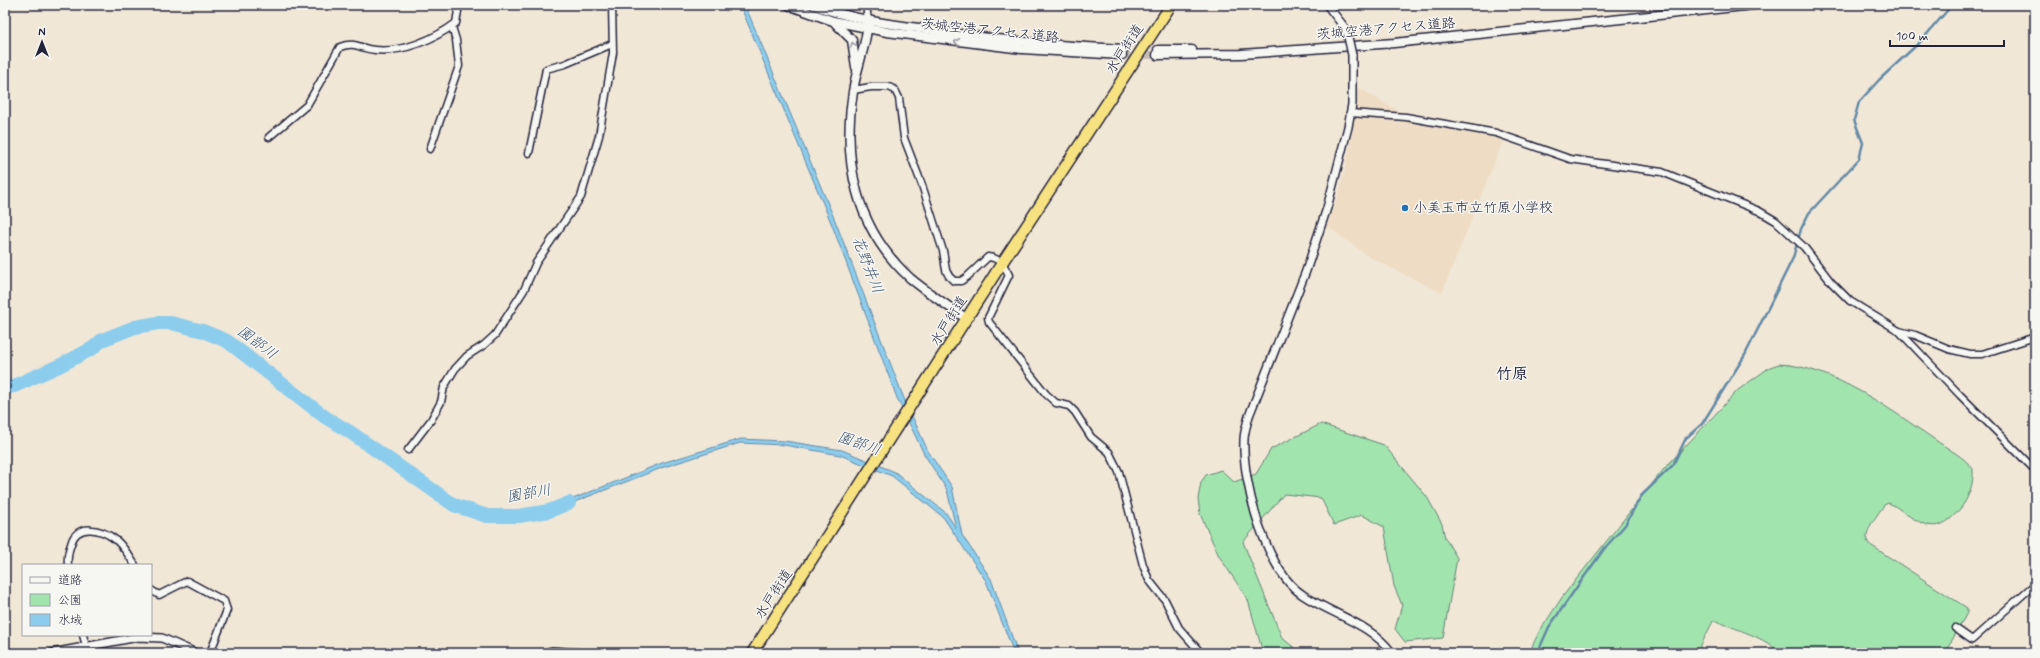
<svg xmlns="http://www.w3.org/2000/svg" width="2040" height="658" font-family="Mynerve,'Klee One',sans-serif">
<rect width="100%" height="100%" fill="#f1e7d7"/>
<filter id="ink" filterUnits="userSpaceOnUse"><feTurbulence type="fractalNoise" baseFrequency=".025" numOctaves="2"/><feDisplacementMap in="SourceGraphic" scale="8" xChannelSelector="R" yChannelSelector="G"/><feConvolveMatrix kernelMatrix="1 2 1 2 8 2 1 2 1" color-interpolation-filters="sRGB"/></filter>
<g filter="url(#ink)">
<!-- built -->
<path fill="#eeddc4" d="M1359,88L1400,112L1504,139L1442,293L1369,257L1327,226L1340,190L1350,146L1355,115L1357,90Z"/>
<!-- green -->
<g fill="#a2e4ae" stroke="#628374">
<path d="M1779,364C1832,366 1891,410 1934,439C1946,448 1965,457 1973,469C1974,483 1969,498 1960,509C1941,531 1930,530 1906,514C1900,510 1895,505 1888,503L1884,505C1878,515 1861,533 1869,544L1967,608V613L1945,653H1778C1773,640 1730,627 1716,621H1713L1697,653H1529L1539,632L1563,596L1663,470L1738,390L1770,367Z"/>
<path d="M1321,424L1384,445L1427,497L1442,524L1445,538L1457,558L1443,638L1405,642L1395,629L1402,605L1394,586L1384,527L1362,515L1334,525L1321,498L1284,494L1243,542L1282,638L1301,653H1263L1248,600L1219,556L1200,514L1198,499L1201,482L1206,475L1221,470L1234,482L1256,474L1271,449Z"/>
</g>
<!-- water -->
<path fill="#8ccded" stroke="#6289a6" d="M740,5H745L836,223L903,396L928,451L952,487L962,535L991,579L1018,653H1014L986,581L943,517L892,476L840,455L784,445L740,443L664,467L554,510L548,509L662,463L741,439L785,441L842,450L895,472L946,513L956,528L947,490L924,454L897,398L832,225Z"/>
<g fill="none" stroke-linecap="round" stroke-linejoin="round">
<!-- stream -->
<path stroke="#6289a6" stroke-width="2.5" d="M1539,653L1541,645L1549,627L1579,584L1604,549L1625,525L1641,496L1673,465L1686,438L1702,424L1745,355L1793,258L1801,229L1809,213L1859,159L1863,143L1854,120L1859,102L1879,80L1921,41L1952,5"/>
<!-- river -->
<path stroke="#8ccded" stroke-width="14" d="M5,388L14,386L61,365L93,348L102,340L135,327L158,323H171L203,331L227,341L325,417L350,432L454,505L487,516H519L549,511L569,503"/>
<!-- secondary-tunnel -->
<path stroke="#c8c0b8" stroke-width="8" stroke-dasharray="8 4" stroke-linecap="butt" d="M1122,55H1157"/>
<defs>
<g id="minor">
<path d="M866,5L868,20"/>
<path d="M853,90L871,87H889L895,90L899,98L904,138L922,185L943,251C946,263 943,273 954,281H961L967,277L988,257C1000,258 1004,265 1009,275L988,318L989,322L1046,394L1056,403L1069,406L1075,412L1091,437L1109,452L1119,472L1143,565L1149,580L1165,600L1179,628L1201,653"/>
<path d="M1350,113L1406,117L1496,133L1570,159L1662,172L1759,211L1776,221L1804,247L1831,282L1850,301L1899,331L1915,335L1949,349L1970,354H1982L2035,337"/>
<path d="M269,137L307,105L340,47C356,41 360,49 375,50C402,53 435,39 456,23L459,5"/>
<path d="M430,149L459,66L456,40L452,27"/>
<path d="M529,153L546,69L565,64L612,44"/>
<path d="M1899,331L1960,395L2035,470"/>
<path d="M408,450L431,420L441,402L444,387L455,369L467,356L484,345L495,335L524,290L536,263L581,197L599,136L613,53L612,5"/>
<path d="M68,565C67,557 68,552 71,544C77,522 102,529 116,540C124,547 130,557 135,565"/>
<path d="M151,590L159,595L187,581L224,601L227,610L210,653"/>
<path d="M1955,628L1972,640L2035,584"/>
<path d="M83,635L86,646"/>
</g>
<g id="tertiary">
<path d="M1327,5L1345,28L1348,37"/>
<path d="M1352,55V104L1348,127L1327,208L1306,271L1249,416C1247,424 1244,432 1244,440C1242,483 1266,571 1303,595C1333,615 1370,623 1392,653"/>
<path d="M52,653L138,637L162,638L196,653"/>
<path d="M545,653L552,651L580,653"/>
</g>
<g id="secondary">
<path d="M788,5L833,21L887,32L1022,49L1122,55"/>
<path d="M814,5C850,19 888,24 926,29C992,40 1058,46 1124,49"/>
<path d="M868,20C867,45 856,68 853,92C842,161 856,229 910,278C928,293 948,306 967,319"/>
<path d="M836,24L852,40L856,67"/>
<path d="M1158,50H1192"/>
<path d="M1157,55L1241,54L1394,43L1754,5"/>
</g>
<path id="trunk" d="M752,653L1002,263L1171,5"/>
</defs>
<!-- minor casing -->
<use href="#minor" stroke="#22223b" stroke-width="9"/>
<!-- tertiary casing -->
<use href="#tertiary" stroke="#22223b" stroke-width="10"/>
<!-- secondary casing -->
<use href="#secondary" stroke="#22223b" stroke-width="11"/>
<!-- trunk casing -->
<use href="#trunk" stroke="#22223b" stroke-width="13"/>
<!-- minor -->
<use href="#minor" stroke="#f6f6f2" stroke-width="6"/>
<!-- tertiary -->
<use href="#tertiary" stroke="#f6f6f2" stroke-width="7"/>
<!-- secondary -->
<use href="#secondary" stroke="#f6f6f2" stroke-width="8"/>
<!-- trunk -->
<use href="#trunk" stroke="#f7e281" stroke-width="10"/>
<defs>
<path id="tertiary-bridge" d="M1348,37L1352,55"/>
</defs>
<!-- tertiary-bridge casing -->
<use href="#tertiary-bridge" stroke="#22223b" stroke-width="10" stroke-linecap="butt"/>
<!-- tertiary-bridge -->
<use href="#tertiary-bridge" stroke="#f6f6f2" stroke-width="7"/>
</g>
<!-- one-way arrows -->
<defs><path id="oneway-chevron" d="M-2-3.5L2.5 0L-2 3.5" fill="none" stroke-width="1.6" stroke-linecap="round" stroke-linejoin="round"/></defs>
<g stroke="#9797a0">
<use href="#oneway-chevron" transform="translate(957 42) rotate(-172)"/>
<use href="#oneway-chevron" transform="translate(853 45) rotate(-107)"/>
</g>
</g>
<!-- markers -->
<circle fill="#1f6fb2" stroke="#f6f6f2" stroke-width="1.5" cx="1405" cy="208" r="4"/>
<g text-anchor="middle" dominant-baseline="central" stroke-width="3" stroke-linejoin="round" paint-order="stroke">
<!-- street labels -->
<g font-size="14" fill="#22223b" stroke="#f6f6f2">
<text transform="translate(1386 29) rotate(-5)">茨城空港アクセス道路</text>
<text transform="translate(990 31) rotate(6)">茨城空港アクセス道路</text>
<text transform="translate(1125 49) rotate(-57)">水戸街道</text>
<text transform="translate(949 321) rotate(-58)">水戸街道</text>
<text transform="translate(774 594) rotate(-57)">水戸街道</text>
</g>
<!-- poi labels -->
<g font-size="14" fill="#22223b" stroke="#f6f6f2" text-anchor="start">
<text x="1413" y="208">小美玉市立竹原小学校</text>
</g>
<!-- water labels -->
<g font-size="15" font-style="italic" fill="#425570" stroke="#f6f6f2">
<text transform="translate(867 265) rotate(69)">花野井川</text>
<text transform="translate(257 343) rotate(37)">園部川</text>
<text transform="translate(859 444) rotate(19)">園部川</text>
<text transform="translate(529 494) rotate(-10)">園部川</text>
</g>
<!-- quarter labels -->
<g font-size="16" font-weight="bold" fill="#22223b" stroke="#f6f6f2">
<text x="1512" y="374">竹原</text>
</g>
</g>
<!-- margin -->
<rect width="2040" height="658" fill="none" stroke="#f6f6f2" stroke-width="20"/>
<rect x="10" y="10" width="2020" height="638" fill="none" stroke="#22223b" stroke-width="1.5" filter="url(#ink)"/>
<!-- legend -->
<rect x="22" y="564" width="130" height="72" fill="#f6f6f2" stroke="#a1a1a9"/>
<rect x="30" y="577" width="20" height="6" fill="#f6f6f2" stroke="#a1a1a9"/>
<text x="58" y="584" font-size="12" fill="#22223b">道路</text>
<rect x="30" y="594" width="20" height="12" fill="#a2e4ae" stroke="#a1a1a9"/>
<text x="58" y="604" font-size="12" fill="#22223b">公園</text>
<rect x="30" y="614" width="20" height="12" fill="#8ccded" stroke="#a1a1a9"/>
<text x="58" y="624" font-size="12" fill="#22223b">水域</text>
<!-- north arrow -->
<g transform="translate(42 42)" stroke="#f6f6f2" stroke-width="3" paint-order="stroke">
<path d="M0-3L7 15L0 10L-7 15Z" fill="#22223b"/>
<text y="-6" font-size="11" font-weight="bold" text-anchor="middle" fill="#22223b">N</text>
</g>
<!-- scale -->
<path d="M1890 40v6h114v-6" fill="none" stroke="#22223b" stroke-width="2"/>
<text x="1896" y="40" font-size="12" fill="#22223b" stroke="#f6f6f2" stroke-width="3" paint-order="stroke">100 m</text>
</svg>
